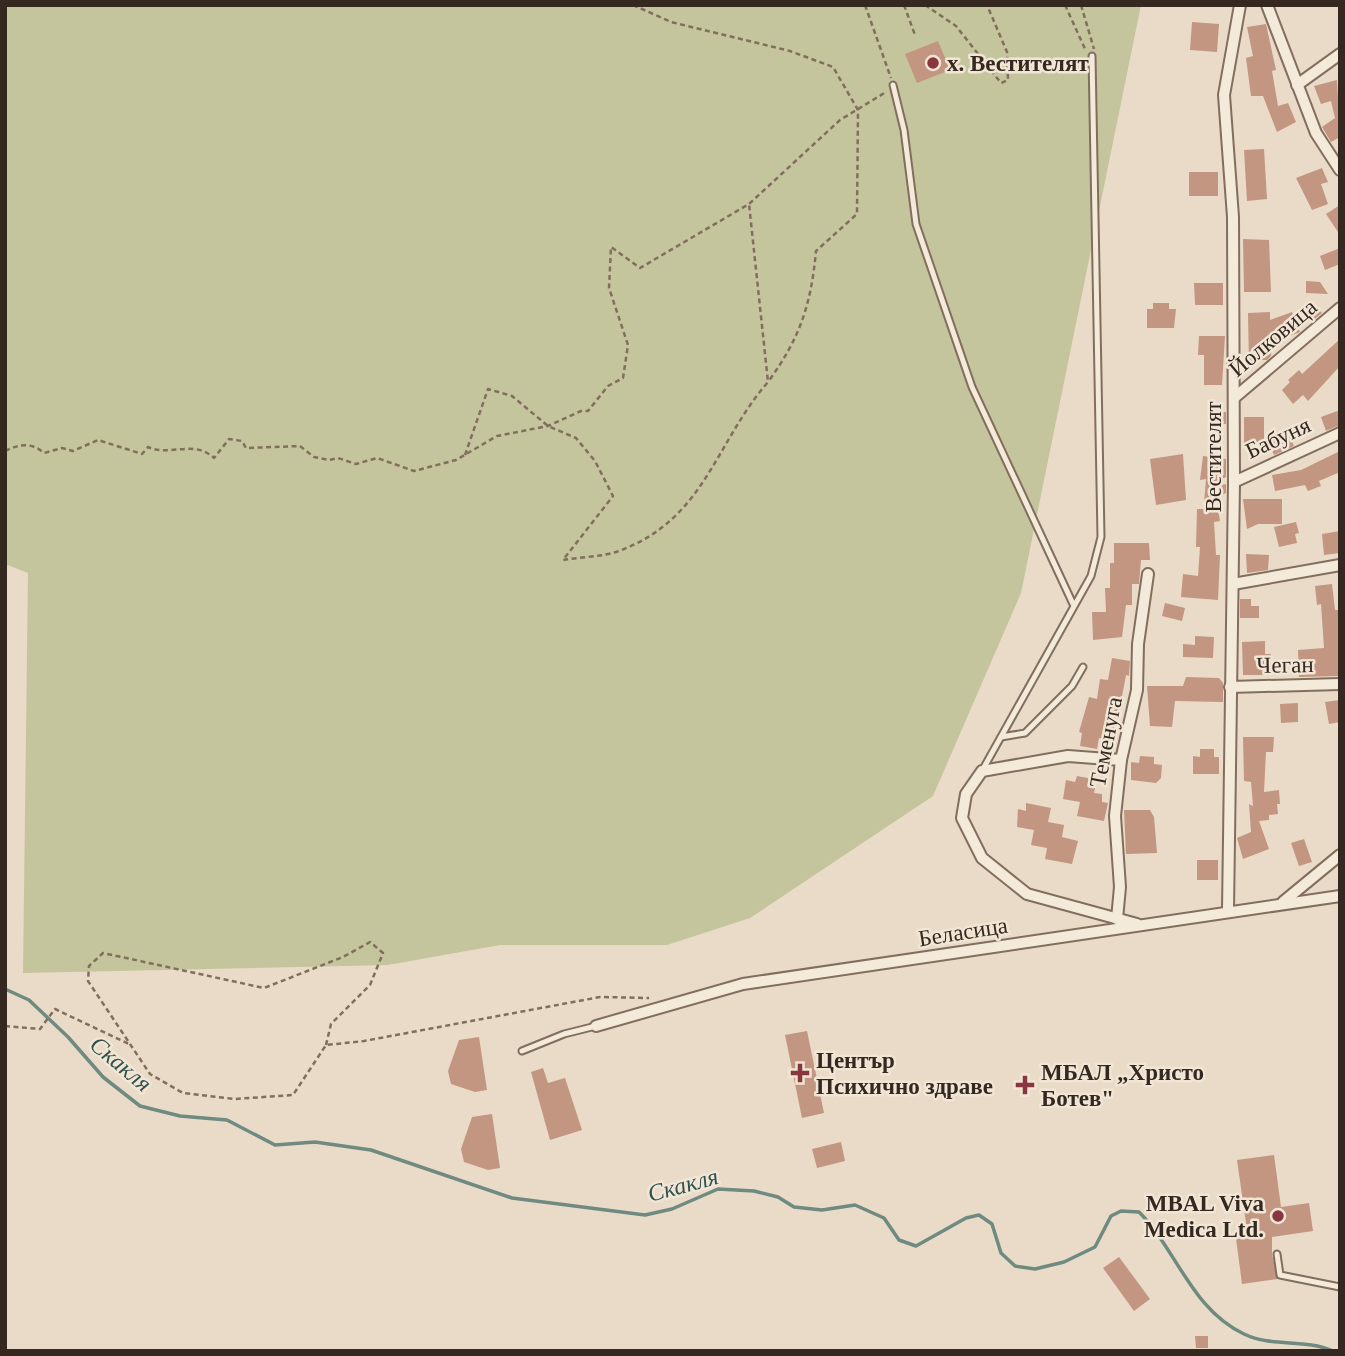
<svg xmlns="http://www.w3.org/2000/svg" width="1345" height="1356" font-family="'Times New Roman',serif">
<rect width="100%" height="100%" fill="#e9dbc7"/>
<!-- green -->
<path fill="#c4c59c" d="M5,5H1141L1021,593L933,796L750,918L667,945H500L388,965L23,973L28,573L5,564Z"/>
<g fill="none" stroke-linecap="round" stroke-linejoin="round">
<!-- stream -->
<path stroke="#6f8a81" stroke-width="3.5" d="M5,989L29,1000L68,1037L103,1077L140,1106L180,1116L227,1120L275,1145L315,1142L371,1150L512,1198L645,1215L672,1209L718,1189L754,1191L778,1197L794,1207L822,1210L855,1205L884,1218L899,1240L916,1246L966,1218L979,1215L992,1224L1001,1253L1015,1266L1035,1269L1064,1262L1095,1247L1111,1216L1121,1211L1139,1212C1177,1250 1191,1309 1244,1334C1273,1348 1304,1338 1333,1351"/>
</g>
<!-- building -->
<g fill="#c29681">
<path d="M1192,22L1219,24L1217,52L1190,50Z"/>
<path d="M1266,24L1276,70L1272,71L1278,106L1288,103L1296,122L1277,132L1263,96H1251L1246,58L1253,56L1247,27Z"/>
<path d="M938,41L950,70L917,83L905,54Z"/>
<path d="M1337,80L1340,137L1331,142L1322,127L1335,118L1331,101L1321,104L1314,86Z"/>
<path d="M1264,149L1267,199L1247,201L1244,150Z"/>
<path d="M1322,168L1328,182L1321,184L1328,204L1312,210L1296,178Z"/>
<rect x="1189" y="172" width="29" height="24"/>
<path d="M1340,205V235L1326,214Z"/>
<path d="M1243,239L1269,240L1271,292H1244Z"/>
<path d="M1340,248V264L1325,270L1320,256Z"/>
<path d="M1306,281L1320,282L1328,294L1306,293Z"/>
<path d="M1194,283H1223V305H1195Z"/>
<path d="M1153,303H1169V309H1176L1174,328H1147V309H1153Z"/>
<path d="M1300,311H1320L1322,313L1312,321Z"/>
<path d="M1270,312V320L1292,312L1300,332L1272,343L1271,356L1267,360H1255L1249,364L1248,313Z"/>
<path d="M1199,336H1225L1222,385H1204V355H1198Z"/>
<path d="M1340,339V366L1308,401L1303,395L1293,404L1282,390L1290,382L1288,380L1299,370L1302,374Z"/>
<path d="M1340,410V425L1326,431L1321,417Z"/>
<path d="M1211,411L1226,412V424L1210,423Z"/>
<path d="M1244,417H1264V445L1244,444Z"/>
<path d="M1287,431L1294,446L1274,455L1267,439Z"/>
<path d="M1340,451V472L1319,481L1321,486L1308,491L1305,485L1275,491L1272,475L1301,470Z"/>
<path d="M1183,454L1186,500L1156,505L1150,459Z"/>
<path d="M1203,456L1226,459V477L1216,482L1217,486L1226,484V493L1204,503L1206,479L1200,480Z"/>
<path d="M1243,499H1282V524H1258L1247,529Z"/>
<path d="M1197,509H1218L1220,521L1214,522L1216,555H1220L1218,600L1181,597L1183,574L1198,576L1200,547H1196Z"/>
<path d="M1296,522L1299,533L1295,534L1297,543L1279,547L1274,527Z"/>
<path d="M1340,531V553L1324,555L1322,534Z"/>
<path d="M1114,543H1149L1150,560H1141L1139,584H1132V605H1126L1122,637L1093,640L1092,612H1106L1105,588H1110V563H1114Z"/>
<path d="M1246,554L1269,555L1268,570L1247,573Z"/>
<path d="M1332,584L1335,610H1340V676L1299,677L1298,650L1324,648L1321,604L1317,605L1315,586Z"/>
<path d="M1240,599H1251V606H1259V618H1240Z"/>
<path d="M1165,603L1185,608L1182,621L1162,616Z"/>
<path d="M1195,636L1214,637L1213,658L1183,657V644L1195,645Z"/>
<path d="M1265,641V654H1271L1269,675H1243L1242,642Z"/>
<path d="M1112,658L1130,661L1129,676L1126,675L1118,718L1114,728L1109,727L1106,739L1099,738L1097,749L1080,746L1082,733L1079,732L1089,697L1097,699L1100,679L1108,680Z"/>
<path d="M1186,677L1219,678L1223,683V702L1175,701L1172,727L1150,726L1147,686H1183Z"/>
<path d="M1340,700V722L1329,724L1325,702Z"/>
<path d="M1298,703V722L1281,723L1280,704Z"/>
<path d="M1243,737H1274L1273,752H1266L1264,792L1279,790L1280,804H1277L1278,814L1269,815V820L1259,821L1269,849L1243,859L1237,838L1251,832L1249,804L1253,806L1251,782L1244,781Z"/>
<path d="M1200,749H1214V757H1219V774H1193V756L1200,757Z"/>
<path d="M1140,756L1154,757V764L1162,765L1161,778L1156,783L1131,780V762L1139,763Z"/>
<path d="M1077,776L1088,778V786L1095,788L1094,793L1102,794V802L1108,803L1104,821L1077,816L1080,802L1063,799L1066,780L1075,782Z"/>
<path d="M1026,803L1051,808L1048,822L1064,825L1062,837L1078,841L1072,864L1045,859L1047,848L1031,845L1034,830L1017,827L1018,809L1026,811Z"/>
<path d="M1124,810H1150L1154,817L1157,853L1126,854Z"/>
<path d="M1304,839L1312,862L1299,866L1291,843Z"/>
<rect x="1197" y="860" width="21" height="20"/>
<path d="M807,1031L824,1113L802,1118L785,1035Z"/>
<path d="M479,1037L487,1090L475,1092L451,1084L448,1071L459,1040Z"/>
<path d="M543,1068L548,1083L565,1078L582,1130L550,1140L531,1072Z"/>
<path d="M492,1114L500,1168L488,1170L464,1162L461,1149L472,1117Z"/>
<path d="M841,1142L845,1161L817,1168L812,1149Z"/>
<path d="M1274,1155L1281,1207L1309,1203L1313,1231L1272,1237V1255L1278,1279L1242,1284L1235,1231L1247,1230L1237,1160Z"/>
<path d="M1119,1257L1150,1299L1134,1311L1103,1268Z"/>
<path d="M1195,1336H1208V1348H1196Z"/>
</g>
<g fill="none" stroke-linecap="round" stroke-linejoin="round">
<defs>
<g id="lane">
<path d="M893,85L904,130L916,224L972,387L1073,604"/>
<path d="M1001,737L1025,733L1072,686L1083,667"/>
<path d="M983,769L1091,576L1101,537L1092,56"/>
<path d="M522,1051L564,1034L596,1026"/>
<path d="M1277,1254L1280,1275L1340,1287"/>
</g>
<g id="street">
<path d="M1267,5L1316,133L1340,170"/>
<path d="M1297,85L1340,54"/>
<path d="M1234,398L1340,308"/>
<path d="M1234,482L1340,433"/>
<path d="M1233,584L1340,565"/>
<path d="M1230,687L1340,684"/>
<path d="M1121,760L1068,756L982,771L966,794L962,818L982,858L1027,894L1137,924"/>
<path d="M1283,902L1340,855"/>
<path d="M1228,910L1234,482L1233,217L1224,95L1240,5"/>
<path d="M1117,919L1120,887L1115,816L1121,760L1137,690L1138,644L1148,574"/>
<path d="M596,1026L743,984L1340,896"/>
</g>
</defs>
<!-- lane casing -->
<use href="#lane" stroke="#826e5e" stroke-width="9"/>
<!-- street casing -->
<use href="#street" stroke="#826e5e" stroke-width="14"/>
<!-- path -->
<g stroke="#826e5e" stroke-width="2.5" stroke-dasharray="5 3.5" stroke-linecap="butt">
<path d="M633,5L671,22L790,51L833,67L858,110L857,214L816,251C811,305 800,338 768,382"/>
<path d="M865,5L891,78"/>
<path d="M904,5L915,35"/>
<path d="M925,5L956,26L1001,83L1008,80L1007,52L987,5"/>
<path d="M1065,5L1086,51"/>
<path d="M1081,5L1094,49"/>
<path d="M5,451C20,444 31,442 44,453L62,448L73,451L98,440L142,454L148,447C170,457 194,439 214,458L229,439L242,441L246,448L300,446L314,457L329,460L338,458L356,464L377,458L414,471L456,460L497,436L548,426L581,411H588L608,386L623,378L628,345L609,288L611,247L640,268L749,204L840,120L886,92"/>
<path d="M465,455L488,389L512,396L548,426L576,438L595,461L613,496L563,560C580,557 600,557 616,552C705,521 714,444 768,382L749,204"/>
<path d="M5,1026L40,1029L55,1009L131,1045"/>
<path d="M326,1045L331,1024L370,985L383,953L370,942L343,957L264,988L103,953L89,966L88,981L150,1074L183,1093L235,1099L293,1095L326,1045L364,1041L600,997L649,998"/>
</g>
<!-- lane -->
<use href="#lane" stroke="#f4ead9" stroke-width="5"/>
<!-- street -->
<use href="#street" stroke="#f4ead9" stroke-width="10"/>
</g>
<!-- markers -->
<g fill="#89363e" stroke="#f1e6d5" stroke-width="2.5">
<circle cx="933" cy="63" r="7"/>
<path d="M796.5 1062.5h7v7h7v7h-7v7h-7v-7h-7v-7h7z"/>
<path d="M1021.5 1074.5h7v7h7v7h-7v7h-7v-7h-7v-7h7z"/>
<circle cx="1278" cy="1216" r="7"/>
</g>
<g text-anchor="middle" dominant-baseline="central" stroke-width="5" stroke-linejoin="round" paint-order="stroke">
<!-- poi labels -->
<g font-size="23" font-weight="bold" fill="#342820" stroke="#f1e6d5" text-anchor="start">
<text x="947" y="63">х. Вестителят</text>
<text x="816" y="1060">Център<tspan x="816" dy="26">Психично здраве</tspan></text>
<text x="1041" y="1072">МБАЛ „Христо<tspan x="1041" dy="26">Ботев"</tspan></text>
<text x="1264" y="1203" text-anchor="end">MBAL Viva<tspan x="1264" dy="26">Medica Ltd.</tspan></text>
</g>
<!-- street labels -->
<g font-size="23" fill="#342820" stroke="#f1e6d5">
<text transform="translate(1273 338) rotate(-40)">Йолковица</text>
<text transform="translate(1278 438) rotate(-25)">Бабуня</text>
<text transform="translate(1213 457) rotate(-90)">Вестителят</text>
<text transform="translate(1285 665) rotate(-1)">Чеган</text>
<text transform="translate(1106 742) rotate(-79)">Теменуга</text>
<text transform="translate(963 932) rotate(-9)">Беласица</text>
</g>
<!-- water labels -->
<g font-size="24" font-style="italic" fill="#31524d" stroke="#f1e6d5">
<text transform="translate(121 1064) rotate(40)">Скакля</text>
<text transform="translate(683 1185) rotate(-15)">Скакля</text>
</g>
</g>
<!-- border -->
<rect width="1345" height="1356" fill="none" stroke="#342820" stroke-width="14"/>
</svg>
